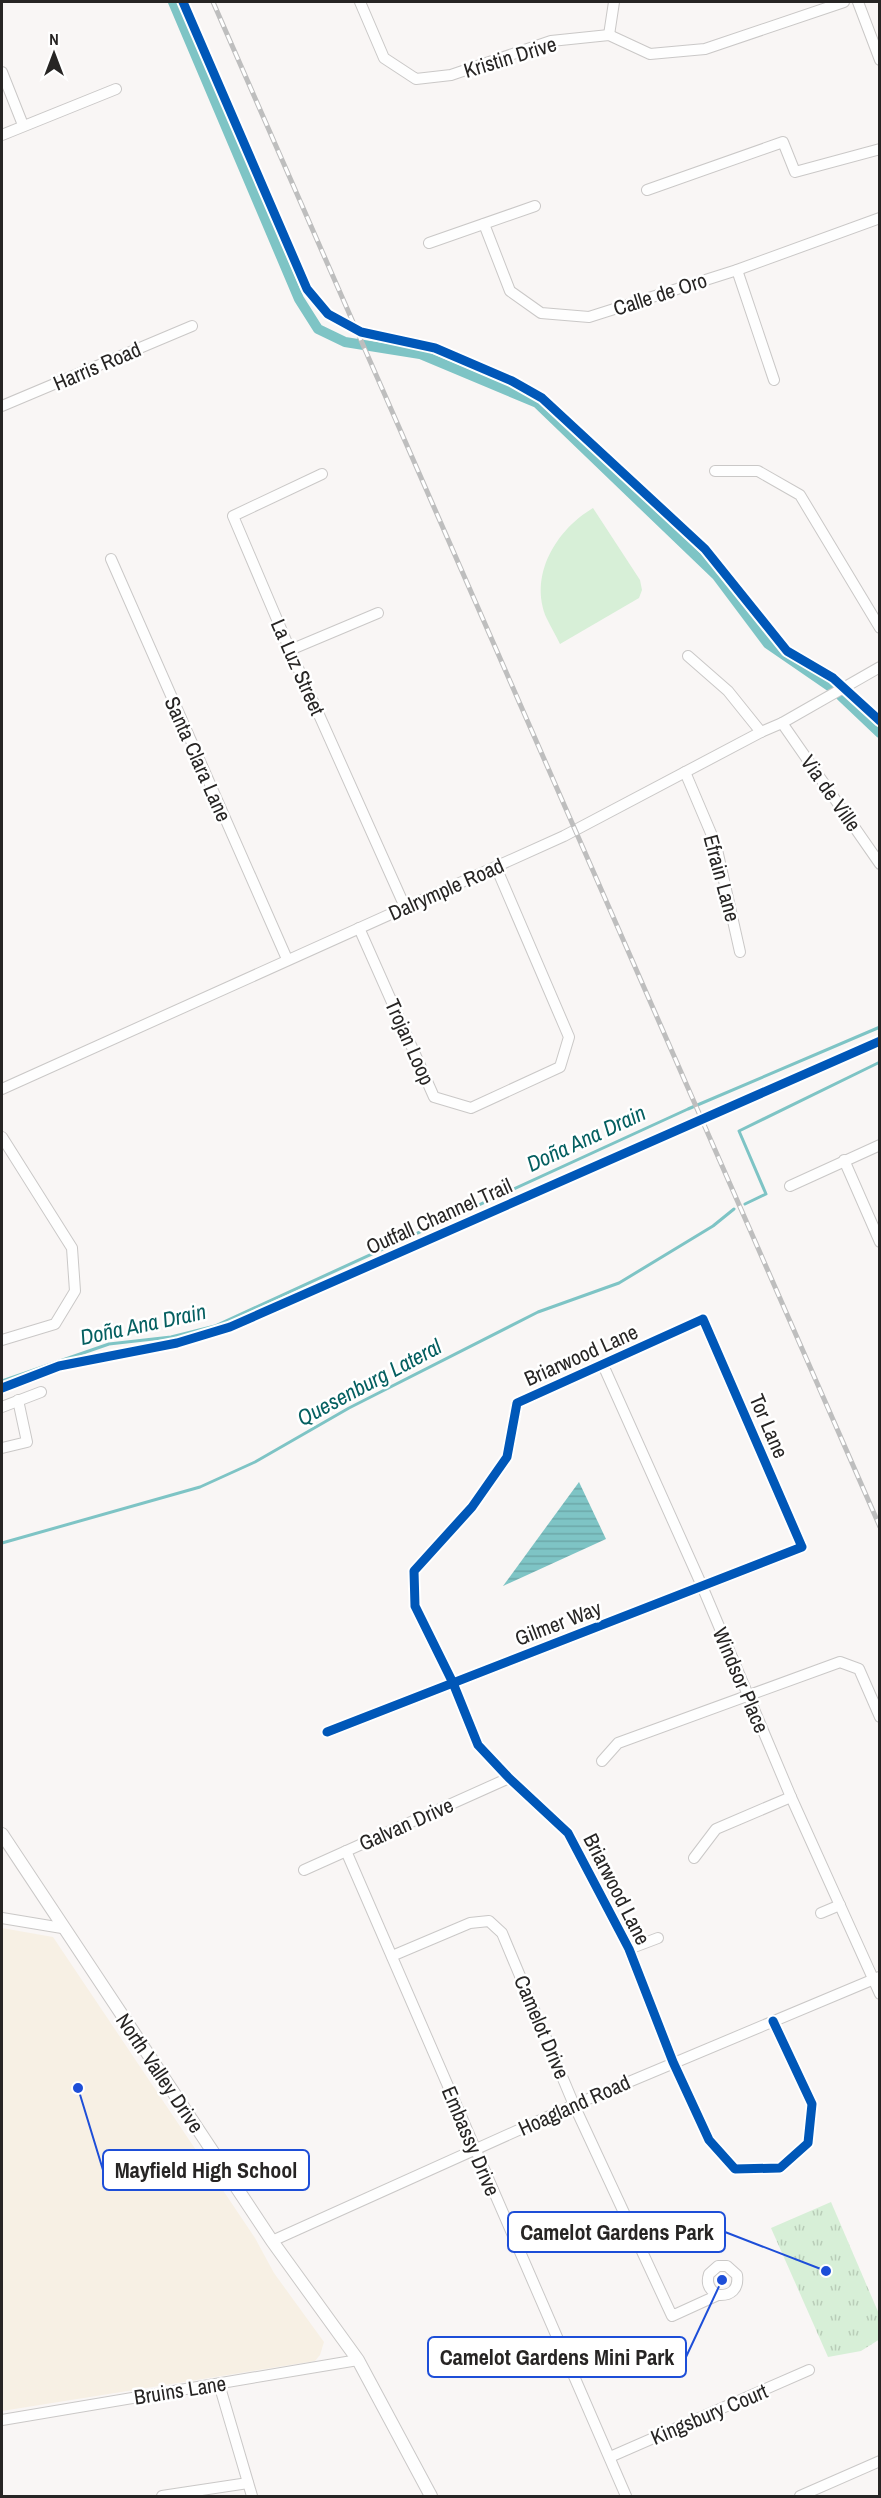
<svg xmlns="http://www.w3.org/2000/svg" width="881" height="2498" font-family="'Archivo Narrow',sans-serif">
<defs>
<pattern id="grass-tufts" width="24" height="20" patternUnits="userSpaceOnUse" patternTransform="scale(1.5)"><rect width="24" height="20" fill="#d7efd7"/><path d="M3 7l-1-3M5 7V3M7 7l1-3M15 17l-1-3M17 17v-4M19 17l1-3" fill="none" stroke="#b9cdb8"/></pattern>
<pattern id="water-rules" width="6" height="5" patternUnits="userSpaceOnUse" patternTransform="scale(1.5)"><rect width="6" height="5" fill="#7ec4c5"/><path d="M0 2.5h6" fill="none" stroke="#6da8a9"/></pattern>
</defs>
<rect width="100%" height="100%" fill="#f9f6f5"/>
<!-- education -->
<path fill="#f7f0e4" d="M2,1928L53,1937L255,2238L274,2273L324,2342L320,2355L315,2361L2,2411Z"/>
<!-- grass -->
<path fill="url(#grass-tufts)" d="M831,2202L879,2314L880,2339L861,2351L828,2357L771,2228Z"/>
<!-- garden -->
<path fill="#d7efd7" d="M593,508L640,580L642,590L639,598L560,644C556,636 551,627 547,619C528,576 556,530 593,508Z"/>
<!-- water -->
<path fill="url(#water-rules)" d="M579,1482L606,1539L503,1586Z"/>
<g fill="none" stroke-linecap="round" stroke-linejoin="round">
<!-- stream -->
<g stroke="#7ec4c5" stroke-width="3">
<path d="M745,1204L766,1194L739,1131L880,1062"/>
<path d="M2,1381L109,1344L171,1337L215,1326L688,1109L880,1027"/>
<path d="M2,1543L200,1487L255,1462L349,1408L538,1312L619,1283L713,1226L734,1209"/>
</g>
<!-- canal -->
<g stroke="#7ec4c5" stroke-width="10">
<path d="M173,2L299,299L318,329L345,342L420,354L537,403L717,576L768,644L832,688"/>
<path d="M841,696L880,733"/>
</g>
<defs>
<g id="minor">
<path d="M360,2L384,58L416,79L451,75L551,41L609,35L650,54L705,49L844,2"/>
<path d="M858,2L880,60"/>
<path d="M609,35L614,2"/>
<path d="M2,72L23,125"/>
<path d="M2,135L116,89"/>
<path d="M647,190L783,142L795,172L880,149"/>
<path d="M484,224L510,291L541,313L589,317L737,270L880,218"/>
<path d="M429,243L535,206"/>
<path d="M737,270L774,380"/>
<path d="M2,406L192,326"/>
<path d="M715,471H758L800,495L880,628"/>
<path d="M322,474L233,516L290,650L405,907"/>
<path d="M111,559L287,959"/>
<path d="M290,650L378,613"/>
<path d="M688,656L728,691L761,732"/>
<path d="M782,723L880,864"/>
<path d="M685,772L716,845L740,952"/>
<path d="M359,928L434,1097L471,1108L560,1067L569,1037L496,867"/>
<path d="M2,1089L564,836L761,732L782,723L880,667"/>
<path d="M2,1137L72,1248L75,1291L55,1324L2,1340"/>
<path d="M844,1160L880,1242"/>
<path d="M790,1186L880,1145"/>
<path d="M603,1365L702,1586L791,1797L880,1994"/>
<path d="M2,1407L41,1392"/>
<path d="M2,1448L27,1442L18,1400"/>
<path d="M327,1732L802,1547L703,1319L517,1403L507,1457L472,1507L414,1571L415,1606L453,1683L478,1745L509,1778L568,1833L629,1949L673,2062L709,2140L735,2169L780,2168L808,2143L812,2104L773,2021"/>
<path d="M602,1761L618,1743L840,1662L859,1669L880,1717"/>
<path d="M346,1851L626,2496"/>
<path d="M694,1858L716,1829L791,1797"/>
<path d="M304,1870L509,1778"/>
<path d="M821,1913L840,1905"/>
<path d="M2,1918L62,1928"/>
<path d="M629,1949L658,1938"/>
<path d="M392,1956L470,1923L489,1921L502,1933L574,2105L672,2316L718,2295C731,2296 739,2289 737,2275L727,2266H718L709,2274C706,2283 709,2290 718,2295"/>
<path d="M272,2241L574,2105L879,1977"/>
<path d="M219,2384L252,2496"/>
<path d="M2,2420L358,2360"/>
<path d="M610,2457L809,2370"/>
<path d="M162,2496L248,2483"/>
<path d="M800,2496L880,2461"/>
</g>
<path id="major" d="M2,1834L272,2241L358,2360L431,2496"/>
</defs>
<!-- minor casing -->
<use href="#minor" stroke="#cac8c7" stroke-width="12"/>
<!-- major casing -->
<use href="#major" stroke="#cac8c7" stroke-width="14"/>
<!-- minor -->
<use href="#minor" stroke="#fefefe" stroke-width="10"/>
<!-- major -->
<use href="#major" stroke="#fefefe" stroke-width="12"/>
<defs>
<path id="rail" d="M213,2L880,1527"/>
</defs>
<!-- rail casing -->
<use href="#rail" stroke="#bebebe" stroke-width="5"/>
<!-- rail -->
<use href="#rail" stroke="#fff" stroke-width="3" stroke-dasharray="9" stroke-linecap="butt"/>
<defs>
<g id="cycleway">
<path d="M183,2L307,289L328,314L361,332L435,348L512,381L542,398L705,549L787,651L833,678L880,721"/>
<path d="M2,1388L59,1366L177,1343L230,1327L880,1041"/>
<path d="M327,1732L802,1547L703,1319L517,1403L507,1457L472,1507L414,1571L415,1606L453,1683L478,1745L509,1778L568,1833L629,1949L673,2062L709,2140L735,2169L780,2168L808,2143L812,2104L773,2021"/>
</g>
</defs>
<!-- cycleway casing -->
<use href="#cycleway" stroke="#fff" stroke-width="13"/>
<!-- cycleway -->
<use href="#cycleway" stroke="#0057b8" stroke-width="9"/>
</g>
<g text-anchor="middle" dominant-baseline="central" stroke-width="5" stroke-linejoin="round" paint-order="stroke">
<!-- street labels -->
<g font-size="21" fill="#272524" stroke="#fff">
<text transform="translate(510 57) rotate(-17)">Kristin Drive</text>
<text transform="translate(660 294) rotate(-18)">Calle de Oro</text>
<text transform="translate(97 366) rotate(-23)">Harris Road</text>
<text transform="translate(298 667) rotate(66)">La Luz Street</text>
<text transform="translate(198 759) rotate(66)">Santa Clara Lane</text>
<text transform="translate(831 793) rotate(55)">Via de Ville</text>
<text transform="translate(722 878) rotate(75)">Efrain Lane</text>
<text transform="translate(446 889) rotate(-24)">Dalrymple Road</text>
<text transform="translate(410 1042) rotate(66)">Trojan Loop</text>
<text transform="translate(439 1216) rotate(-24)">Outfall Channel Trail</text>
<text transform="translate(581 1355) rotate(-24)">Briarwood Lane</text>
<text transform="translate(769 1426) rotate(67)">Tor Lane</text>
<text transform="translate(558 1623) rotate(-21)">Gilmer Way</text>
<text transform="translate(741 1680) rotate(67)">Windsor Place</text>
<text transform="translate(406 1824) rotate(-24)">Galvan Drive</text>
<text transform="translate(617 1889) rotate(63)">Briarwood Lane</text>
<text transform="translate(542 2027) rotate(67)">Camelot Drive</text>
<text transform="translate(160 2073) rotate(56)">North Valley Drive</text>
<text transform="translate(574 2105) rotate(-24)">Hoagland Road</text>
<text transform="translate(471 2141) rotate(67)">Embassy Drive</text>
<text transform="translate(180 2390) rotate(-9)">Bruins Lane</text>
<text transform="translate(709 2414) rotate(-23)">Kingsbury Court</text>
</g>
<!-- water labels -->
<g font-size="22" font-style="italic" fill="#045f60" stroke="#fff">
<text transform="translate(586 1138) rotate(-25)">Doña Ana Drain</text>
<text transform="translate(143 1324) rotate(-12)">Doña Ana Drain</text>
<text transform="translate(369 1382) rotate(-28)">Quesenburg Lateral</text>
</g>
</g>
<!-- callouts -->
<path fill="none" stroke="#1d4ed8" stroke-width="2" d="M78 2088L103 2170M826 2271L725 2232M722 2280L686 2357"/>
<g fill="#1d4ed8" stroke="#fff" stroke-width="2">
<circle cx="78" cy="2088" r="6"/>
<circle cx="826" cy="2271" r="6"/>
<circle cx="722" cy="2280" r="6"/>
</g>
<g fill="#fff" stroke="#1d4ed8" stroke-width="2">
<rect x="103" y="2150" width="206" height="40" rx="6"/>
<rect x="508" y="2212" width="217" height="40" rx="6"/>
<rect x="428" y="2337" width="258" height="40" rx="6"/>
</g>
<g font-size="22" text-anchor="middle" font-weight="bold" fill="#272524">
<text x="206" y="2178">Mayfield High School</text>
<text x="617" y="2240">Camelot Gardens Park</text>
<text x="557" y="2365">Camelot Gardens Mini Park</text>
</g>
<!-- border -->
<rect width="881" height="2498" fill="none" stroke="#272524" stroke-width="6"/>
<!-- north arrow -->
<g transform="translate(54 54)" stroke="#ffffff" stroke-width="4.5" paint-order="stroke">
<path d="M0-4.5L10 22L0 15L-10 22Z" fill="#272524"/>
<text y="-9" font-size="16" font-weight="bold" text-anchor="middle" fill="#272524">N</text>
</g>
</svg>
